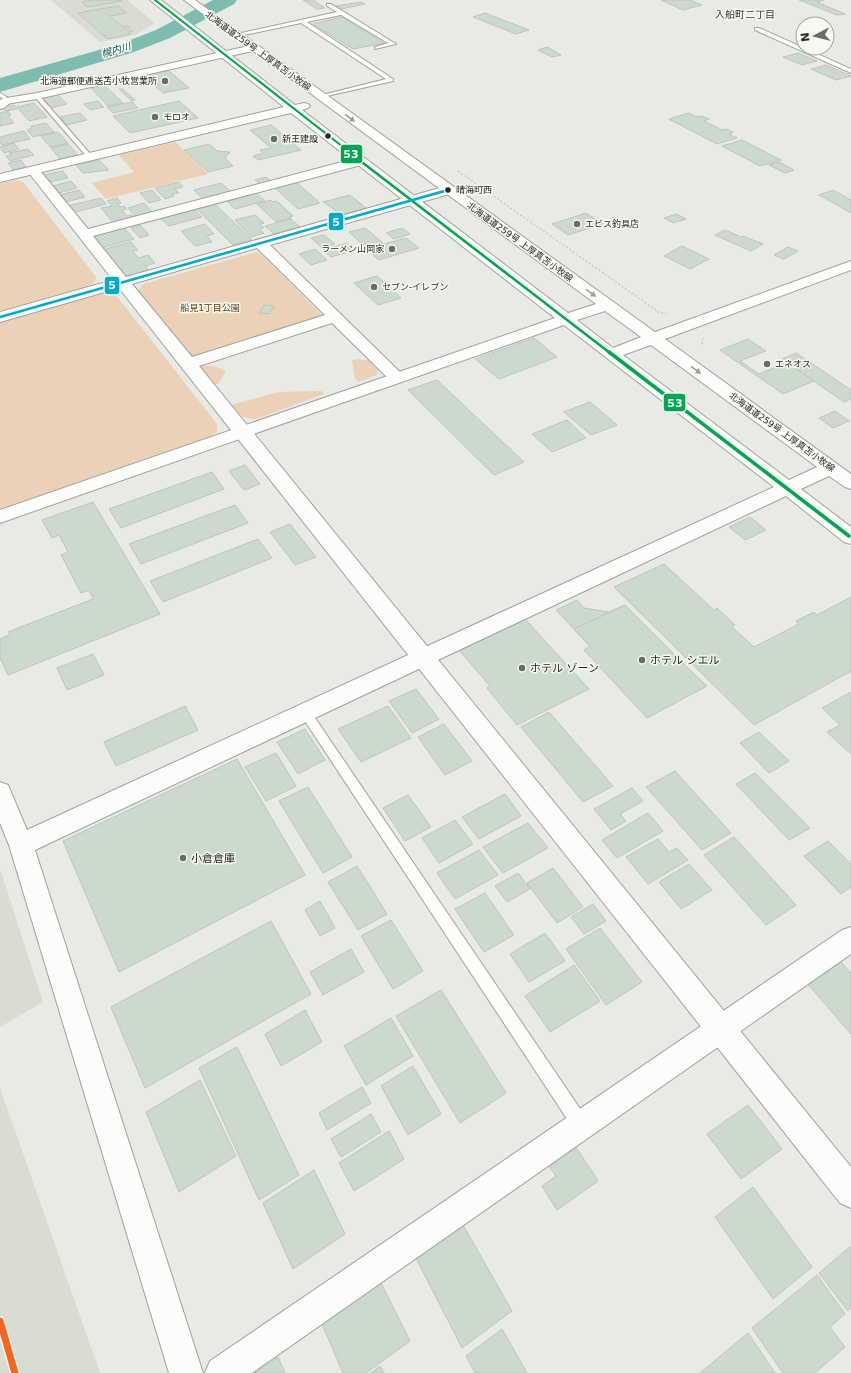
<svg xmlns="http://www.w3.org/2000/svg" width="851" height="1373" font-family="'DejaVu Sans','Noto Sans JP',sans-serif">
<rect width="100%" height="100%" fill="#e8eae4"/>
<!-- built -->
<g fill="#dadcd1">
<path d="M51,0H127L155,23L135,35L100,42Z"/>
<path d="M0,869L43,1002L0,1027Z"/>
<path d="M0,1088L100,1373H0Z"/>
</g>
<!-- green -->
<g fill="#ebd1b6">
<path d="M175,142L208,174L106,199L92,183L134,172L119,155Z"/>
<path d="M17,180L23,182L96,277L95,282L89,286L0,311V183Z"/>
<path d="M257,252L261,254L323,316L192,358L138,292L143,284Z"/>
<path d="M102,293L115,294L217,424V432L210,437L0,510V322Z"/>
<path d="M358,359L369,361L378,370L377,375L359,382L355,379L352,360Z"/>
<path d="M201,366C208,365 220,367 226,371L218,384H213L200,370Z"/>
<path d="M322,391L324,394L256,419C245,419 239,415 231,407L234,404L279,392Z"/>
</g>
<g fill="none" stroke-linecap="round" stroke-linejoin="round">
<!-- river -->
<path fill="#7ebcb1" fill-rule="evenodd" d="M213,0H237L234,4L170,38L134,52L0,92V78L120,44L156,30Z"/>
</g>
<!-- building -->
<g fill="#ccdace" stroke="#c0c3bf">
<path d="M93,0H121L122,1L87,7L82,2Z"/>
<path d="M303,0H313L325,8L317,9Z"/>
<path d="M661,0H690L702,5L683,10Z"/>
<path d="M799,0H824L817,2L845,14L837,15Z"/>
<path d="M361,2L365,4L341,9L336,6Z"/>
<path d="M118,6L127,13L110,16L123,27L128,26L133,31L128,32L131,34L108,39L78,13Z"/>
<path d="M485,13L529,30L516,34L473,17Z"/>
<path d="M342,17L384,43L353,49L313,24Z"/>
<path d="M547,47L561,55L552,57L538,50Z"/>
<path d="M798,53L817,61L802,65L783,57Z"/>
<path d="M826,65L851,76L836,80L811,69Z"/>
<path d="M168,70L189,88L163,93L142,75Z"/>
<path d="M103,84L123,103L108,106L90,87Z"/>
<path d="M119,89H123L135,100L132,101Z"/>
<path d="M57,94L67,104L51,108L42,98Z"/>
<path d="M98,101L104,107L90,110L84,104Z"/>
<path d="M179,101L198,118L130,133L113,116Z"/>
<path d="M132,102L138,108L113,113L107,107Z"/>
<path d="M34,103L47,117L29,121L17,107Z"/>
<path d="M14,105L17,109L5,111L2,107Z"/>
<path d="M8,111L11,115L8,116L14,123L0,126V113Z"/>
<path d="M80,113L87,120L67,125L60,117Z"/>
<path d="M689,113L697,117L702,116L709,119L704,121L722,130L727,129L733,132L729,134L737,138L717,144L669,119Z"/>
<path d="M46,123L54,132L33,137L27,130L32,128L31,126Z"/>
<path d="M271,125L301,150L258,160L253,156L263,153L260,150L271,148L250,130Z"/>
<path d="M24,131L30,139L2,145L0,142V137Z"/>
<path d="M58,132L68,143L50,147L41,136Z"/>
<path d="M742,140L781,160L760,166L722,146Z"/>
<path d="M14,143L19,149L4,153L0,147Z"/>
<path d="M68,144L78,155L60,159L51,148Z"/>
<path d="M209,144L217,151L230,152L225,158L233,166L208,172L184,150Z"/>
<path d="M28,149L34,155L10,161L6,156L11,155L9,153Z"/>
<path d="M21,160L26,167L13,170L8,163Z"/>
<path d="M99,160L109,170L83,173L76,165Z"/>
<path d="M779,162L794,170L785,173L769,165Z"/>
<path d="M63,171L68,178L50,182L44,175Z"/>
<path d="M266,177L271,181L260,184L255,180Z"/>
<path d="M71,181L77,188L59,193L53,186Z"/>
<path d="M295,181L320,203L298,209L274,187Z"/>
<path d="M179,182L183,187L175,189L179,193L172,194L174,196L165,199L155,188Z"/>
<path d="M221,183L231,192L203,199L194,190Z"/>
<path d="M79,190L85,197L66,202L60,195Z"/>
<path d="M152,190L161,200L149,203L140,193Z"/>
<path d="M833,190L851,200V213L819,195Z"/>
<path d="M256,193L265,201L235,209L227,201Z"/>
<path d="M350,195L366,208L342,215L323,202Z"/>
<path d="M101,198L106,204L72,213L66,206Z"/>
<path d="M117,198L121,203L117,204L120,207L124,206L127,209L122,210L127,216L132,215L135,219L114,224L101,208L112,206L107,201Z"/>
<path d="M271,200L273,202L277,201L293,216L289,217L291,218L276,222L257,204Z"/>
<path d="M144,203L153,213L137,218L128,208Z"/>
<path d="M215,204L252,240L233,245L197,209Z"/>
<path d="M194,209L202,217L169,226L160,218Z"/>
<path d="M586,213L603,224L568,235L552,224Z"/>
<path d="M677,214L686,219L673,223L664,218Z"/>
<path d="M255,215L264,223L260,224L264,228L260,229L264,233L251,237L235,220Z"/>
<path d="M291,219L300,227L274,234L265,226Z"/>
<path d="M205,224L214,234L207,236L212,242L195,246L181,231Z"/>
<path d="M140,225L149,235L140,238L131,228Z"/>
<path d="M124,228L134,239L102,248L92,236Z"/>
<path d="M365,228L383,243L366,248L349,232Z"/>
<path d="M402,228L410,234L394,239L386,233Z"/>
<path d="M725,230L741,237L743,236L763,244L751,251L715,235Z"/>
<path d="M324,235L335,244L322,248L311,238Z"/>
<path d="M406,238L419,248L379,260L366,249Z"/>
<path d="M131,242L138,250L133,251L138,258L148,255L155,263L145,266L149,270L124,277L102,250Z"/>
<path d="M347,243L355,250L331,257L323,250Z"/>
<path d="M682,246L709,259L690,269L664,256Z"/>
<path d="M788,247L798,251L784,259L774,255Z"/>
<path d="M315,249L327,260L311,265L299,254Z"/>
<path d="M377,276L394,291L401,298L378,305L354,283Z"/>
<path d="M264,305L274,306L269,314L259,313Z"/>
<path d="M534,338L557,357L499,379L475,359Z"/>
<path d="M748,339L766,351L740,361L759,374L787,362L814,381L783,394L720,350Z"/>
<path d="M796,353L851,390V399L844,402L782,359Z"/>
<path d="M437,380L524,462L494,475L408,390Z"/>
<path d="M590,402L617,425L591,435L564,412Z"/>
<path d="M835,411L849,421L833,428L819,418Z"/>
<path d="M567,420L586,438L552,452L532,434Z"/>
<path d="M245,465L260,484L244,490L229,471Z"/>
<path d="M212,472L224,489L121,528L109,509Z"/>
<path d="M93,502L160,614L8,675L0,658V639L11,634L8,632L93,599L89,590L81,593L61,555L68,552L59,535L52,538L42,520Z"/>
<path d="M235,505L248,523L141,564L129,544Z"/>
<path d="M750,517L766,530L745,540L729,527Z"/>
<path d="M290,524L316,557L295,565L270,532Z"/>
<path d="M258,539L272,558L163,602L150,581Z"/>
<path d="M664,564L714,610L717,608L735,625L732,627L754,647L799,624L796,621L814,612L817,615L851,597V671L754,725L614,587Z"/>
<path d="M577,600L584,608L609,612L625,605L695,675L672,687L668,683L662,686L658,682L635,694L556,610Z"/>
<path d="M625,605L695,675L707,686L647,718L584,650L590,646L574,629Z"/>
<path d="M525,619L589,689L517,725L487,688L490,686L459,650Z"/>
<path d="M93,654L104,675L67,690L57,668Z"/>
<path d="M416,689L439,719L412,733L389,701Z"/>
<path d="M851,692V754L827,732L840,725L822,708Z"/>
<path d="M185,706L198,730L116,766L104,742Z"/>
<path d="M388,706L411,738L361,762L338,729Z"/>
<path d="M549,712L613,786L583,802L521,727Z"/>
<path d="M444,724L472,761L445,775L418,737Z"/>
<path d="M305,729L325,760L298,774L277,742Z"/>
<path d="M759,732L789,761L769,773L740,743Z"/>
<path d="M276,753L296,786L266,801L245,767Z"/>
<path d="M237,759L305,875L119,972L63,841Z"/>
<path d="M675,771L731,833L702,850L646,787Z"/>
<path d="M755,773L810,828L789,840L736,784Z"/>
<path d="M308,787L352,857L323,873L279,801Z"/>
<path d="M632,788L643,801L620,814L626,821L611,830L594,809Z"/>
<path d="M505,794L521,816L479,839L462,817Z"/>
<path d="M408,795L431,827L405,841L383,808Z"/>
<path d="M648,813L663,831L617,858L602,840Z"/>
<path d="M455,820L473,844L439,863L422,838Z"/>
<path d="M528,823L548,848L503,873L483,847Z"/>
<path d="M734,837L796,905L766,925L704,855Z"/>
<path d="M658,839L669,852L677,848L688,860L648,884L626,857Z"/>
<path d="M828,841L851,864V887L841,894L804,856Z"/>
<path d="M479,850L498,875L455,899L437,873Z"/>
<path d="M689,864L712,890L681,909L659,882Z"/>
<path d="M357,866L387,914L358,930L328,882Z"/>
<path d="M553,868L583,907L557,923L527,883Z"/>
<path d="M518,873L530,889L507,902L495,886Z"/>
<path d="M485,893L514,935L484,952L455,909Z"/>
<path d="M320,901L335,928L320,936L305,910Z"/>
<path d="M593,904L606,921L584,934L571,917Z"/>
<path d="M391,920L423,971L393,989L361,936Z"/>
<path d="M271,921L311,994L145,1088L111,1007Z"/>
<path d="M600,928L642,982L606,1005L566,949Z"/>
<path d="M545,933L565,961L529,982L510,954Z"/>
<path d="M351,949L364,972L323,995L310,972Z"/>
<path d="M840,961L851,973V1034L807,983Z"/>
<path d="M574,965L600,1001L550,1032L525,996Z"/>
<path d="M441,990L506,1093L460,1123L396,1016Z"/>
<path d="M305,1010L322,1042L281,1066L265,1034Z"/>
<path d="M391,1018L413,1056L366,1085L344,1046Z"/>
<path d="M237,1047L299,1175L259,1200L199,1068Z"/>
<path d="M413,1066L441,1114L408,1135L381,1086Z"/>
<path d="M200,1080L236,1156L179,1192L146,1112Z"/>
<path d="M362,1087L371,1103L327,1130L319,1113Z"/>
<path d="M748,1105L782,1149L741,1179L707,1134Z"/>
<path d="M371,1114L381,1132L341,1157L331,1139Z"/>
<path d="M389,1131L404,1159L354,1191L339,1163Z"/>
<path d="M576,1147L598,1181L557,1210L542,1186L556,1176L549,1166Z"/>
<path d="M314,1170L345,1234L293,1269L263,1203Z"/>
<path d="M753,1187L812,1267L773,1299L715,1217Z"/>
<path d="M463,1225L512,1311L462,1348L416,1258Z"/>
<path d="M851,1246V1308L848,1311L819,1273Z"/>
<path d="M817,1275L845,1314L830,1327L845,1347L815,1373H783L752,1328Z"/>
<path d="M381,1283L410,1341L366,1373H343L322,1324Z"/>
<path d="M502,1329L527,1373H475L466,1356Z"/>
<path d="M748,1333L775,1373H700Z"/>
<path d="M278,1357L285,1373H255Z"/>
<path d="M380,1366L384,1373H371Z"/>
</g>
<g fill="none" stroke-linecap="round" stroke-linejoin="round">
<defs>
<g id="lane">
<path d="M327,4H331L396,44L375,49V47L388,43L341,15L307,22L393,79V81L318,98V96L386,79L301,23L235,37L232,35L337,12L327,6Z"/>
<path d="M755,28H759L851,69V73L755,30Z"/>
<path d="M0,93L7,97L4,99L0,97Z"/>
<path d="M35,95H39L92,156V158H88L35,97Z"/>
<path d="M305,707L309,709L587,1119L589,1125L587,1131L581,1133L575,1131L301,715L299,712L301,709Z"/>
</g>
<g id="street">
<path d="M253,45L257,46L258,48L257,50L37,99L6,104L2,103L0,101L2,99L6,98L37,93Z"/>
<path d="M361,157L365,158L367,161L365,164L93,236L126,277L443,187H453L454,190L453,193L270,245L403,375L405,378L403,381L397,383L391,381L332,323L199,366L851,1167V1208L840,1203L119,288L0,322V312L113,280L29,173L27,170L29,167H37L88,229ZM257,248L325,315L192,357L132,284Z"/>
</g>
<g id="secondary">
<path d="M150,0H161L295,105L304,103L308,104L310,106L308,108L302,110L568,313L596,304L184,0H195L655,332L851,261V270L665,339L851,474V489L845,487L829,476L801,489L851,527V544L844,542L786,496L35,850L203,1373H169L9,845L0,823V782L8,785L27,830L774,487L564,325L0,523V510L555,318L291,113L0,182V174L284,107ZM605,311L641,337L613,348L577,320ZM651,345L817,467L789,480L623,355Z"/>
<path d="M6,98L10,99L12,101L4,108L0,109V100Z"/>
<path d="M851,927V954L252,1373H205L210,1361L842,930Z"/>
</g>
</defs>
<!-- lane casing -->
<use href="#lane" stroke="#a0a29e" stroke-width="2"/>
<!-- street casing -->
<use href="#street" stroke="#a0a29e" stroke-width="2"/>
<!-- secondary casing -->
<use href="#secondary" stroke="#a0a29e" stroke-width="2"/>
<!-- path -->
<g stroke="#cacac8" stroke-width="1.5" stroke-dasharray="2 2" stroke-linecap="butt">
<path d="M458,171L660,313H666"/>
<path d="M702,344L703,339"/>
</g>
<!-- lane -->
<use href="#lane" fill="#fcfcfb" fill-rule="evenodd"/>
<!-- street -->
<use href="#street" fill="#fcfcfb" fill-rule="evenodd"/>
<!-- secondary -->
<use href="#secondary" fill="#fcfcfb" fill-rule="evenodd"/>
<defs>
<path id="bus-1-far2" d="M155,0L352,154"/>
<path id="bus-1-far1" d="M350,153L610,353"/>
<path id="bus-1" d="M609,352L849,536"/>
<path id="bus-2" d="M0,317L448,190"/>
</defs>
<!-- bus-1-far2 casing -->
<use href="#bus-1-far2" stroke="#f6f9ef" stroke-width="3.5"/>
<!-- bus-1-far1 casing -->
<use href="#bus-1-far1" stroke="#f6f9ef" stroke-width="4.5"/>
<!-- bus-1 casing -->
<use href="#bus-1" stroke="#f6f9ef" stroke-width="6"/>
<!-- bus-2 casing -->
<use href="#bus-2" stroke="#f6f9ef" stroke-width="4.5"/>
<!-- bus-1-far2 -->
<use href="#bus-1-far2" stroke="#00a651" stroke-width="2"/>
<!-- bus-1-far1 -->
<use href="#bus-1-far1" stroke="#00a651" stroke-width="2.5"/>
<!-- bus-1 -->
<use href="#bus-1" stroke="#00a651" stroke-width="3.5"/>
<!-- bus-2 -->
<use href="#bus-2" stroke="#00a9ce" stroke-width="2.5"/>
<defs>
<path id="rail-1" d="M0,1321L15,1373"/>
</defs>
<!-- rail-1 casing -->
<use href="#rail-1" stroke="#f6f9ef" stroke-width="10"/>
<!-- rail-1 -->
<use href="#rail-1" stroke="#f26522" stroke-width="7"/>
</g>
<!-- one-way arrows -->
<defs><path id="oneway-solid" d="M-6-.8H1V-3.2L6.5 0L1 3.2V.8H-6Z"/></defs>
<g fill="#9c9d9a">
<use href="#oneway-solid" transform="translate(350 118) rotate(36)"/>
<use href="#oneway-solid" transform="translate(591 293) rotate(36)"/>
<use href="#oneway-solid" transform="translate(696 370) rotate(36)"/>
</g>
<!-- markers -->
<g fill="#6b6c67" stroke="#f6f9ef" stroke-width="1.5">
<circle cx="165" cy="81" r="4"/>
<circle cx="155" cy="117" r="4"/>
<circle cx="274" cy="139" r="4"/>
<circle cx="577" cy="224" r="4"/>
<circle cx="392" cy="249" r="4"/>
<circle cx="374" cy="287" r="4"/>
<circle cx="767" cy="364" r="4"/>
<circle cx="642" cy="660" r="4"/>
<circle cx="522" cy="668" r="4"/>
<circle cx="183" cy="858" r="4"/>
</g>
<g fill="#272824" stroke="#f6f9ef" stroke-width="1.5">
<circle cx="328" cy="136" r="3.5"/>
<circle cx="448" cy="190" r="3.5"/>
</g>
<g text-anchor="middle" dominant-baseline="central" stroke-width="3" stroke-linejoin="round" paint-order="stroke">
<!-- far-street labels -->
<g font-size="9" fill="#272824" stroke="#f6f9ef">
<text transform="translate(258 51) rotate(36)">北海道道259号 上厚真苫小牧線</text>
<text transform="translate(520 242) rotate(36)">北海道道259号 上厚真苫小牧線</text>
<text transform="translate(782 432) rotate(36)">北海道道259号 上厚真苫小牧線</text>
</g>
<!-- far-poi labels -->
<g font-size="9" fill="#272824" stroke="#f6f9ef" text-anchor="start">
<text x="157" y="81" text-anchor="end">北海道郵便逓送苫小牧営業所</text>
<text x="163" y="117">モロオ</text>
<text x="282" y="139">新王建設</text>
<text x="585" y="224">エビス釣具店</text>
<text x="384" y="249" text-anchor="end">ラーメン山岡家</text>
<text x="382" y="287">セブン-イレブン</text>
<text x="775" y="364">エネオス</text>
</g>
<!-- far-bus labels -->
<g font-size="9" fill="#272824" stroke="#f6f9ef" text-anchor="start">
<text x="456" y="190">晴海町西</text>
</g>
<!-- far-park labels -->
<g font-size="9" fill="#5a3714" stroke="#f6f9ef">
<text x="210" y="308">船見1丁目公園</text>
</g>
<!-- far-neighbourhood labels -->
<g font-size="10" fill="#3a3d35" stroke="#f6f9ef">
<text x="745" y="14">入船町二丁目</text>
</g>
<!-- far-water labels -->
<g font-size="10" font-style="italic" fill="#115b52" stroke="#f6f9ef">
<text transform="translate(116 50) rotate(-17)">幌内川</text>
</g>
<!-- poi labels -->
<g font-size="11" fill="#272824" stroke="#f6f9ef" text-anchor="start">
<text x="650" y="660">ホテル シエル</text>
<text x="530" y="668">ホテル ゾーン</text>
<text x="191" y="858">小倉倉庫</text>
</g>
</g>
<g stroke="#f6f9ef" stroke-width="1.5">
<rect x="340" y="144" width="23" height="20" rx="4" fill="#00a651"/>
<rect x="328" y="212" width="16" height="19" rx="4" fill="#00a9ce"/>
<rect x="104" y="276" width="16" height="19" rx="4" fill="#00a9ce"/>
<rect x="663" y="393" width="23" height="19" rx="4" fill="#00a651"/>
</g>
<g font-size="11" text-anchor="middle" font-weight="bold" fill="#fff">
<text x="351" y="158">53</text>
<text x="336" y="226">5</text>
<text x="112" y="289">5</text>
<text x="675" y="407">53</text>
</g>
<!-- north arrow -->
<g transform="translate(815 36) rotate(263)"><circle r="19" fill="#f6f9ef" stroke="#a3a59e"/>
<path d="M0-3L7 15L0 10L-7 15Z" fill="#6b6c67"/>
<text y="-6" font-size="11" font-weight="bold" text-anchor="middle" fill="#272824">N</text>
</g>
</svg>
